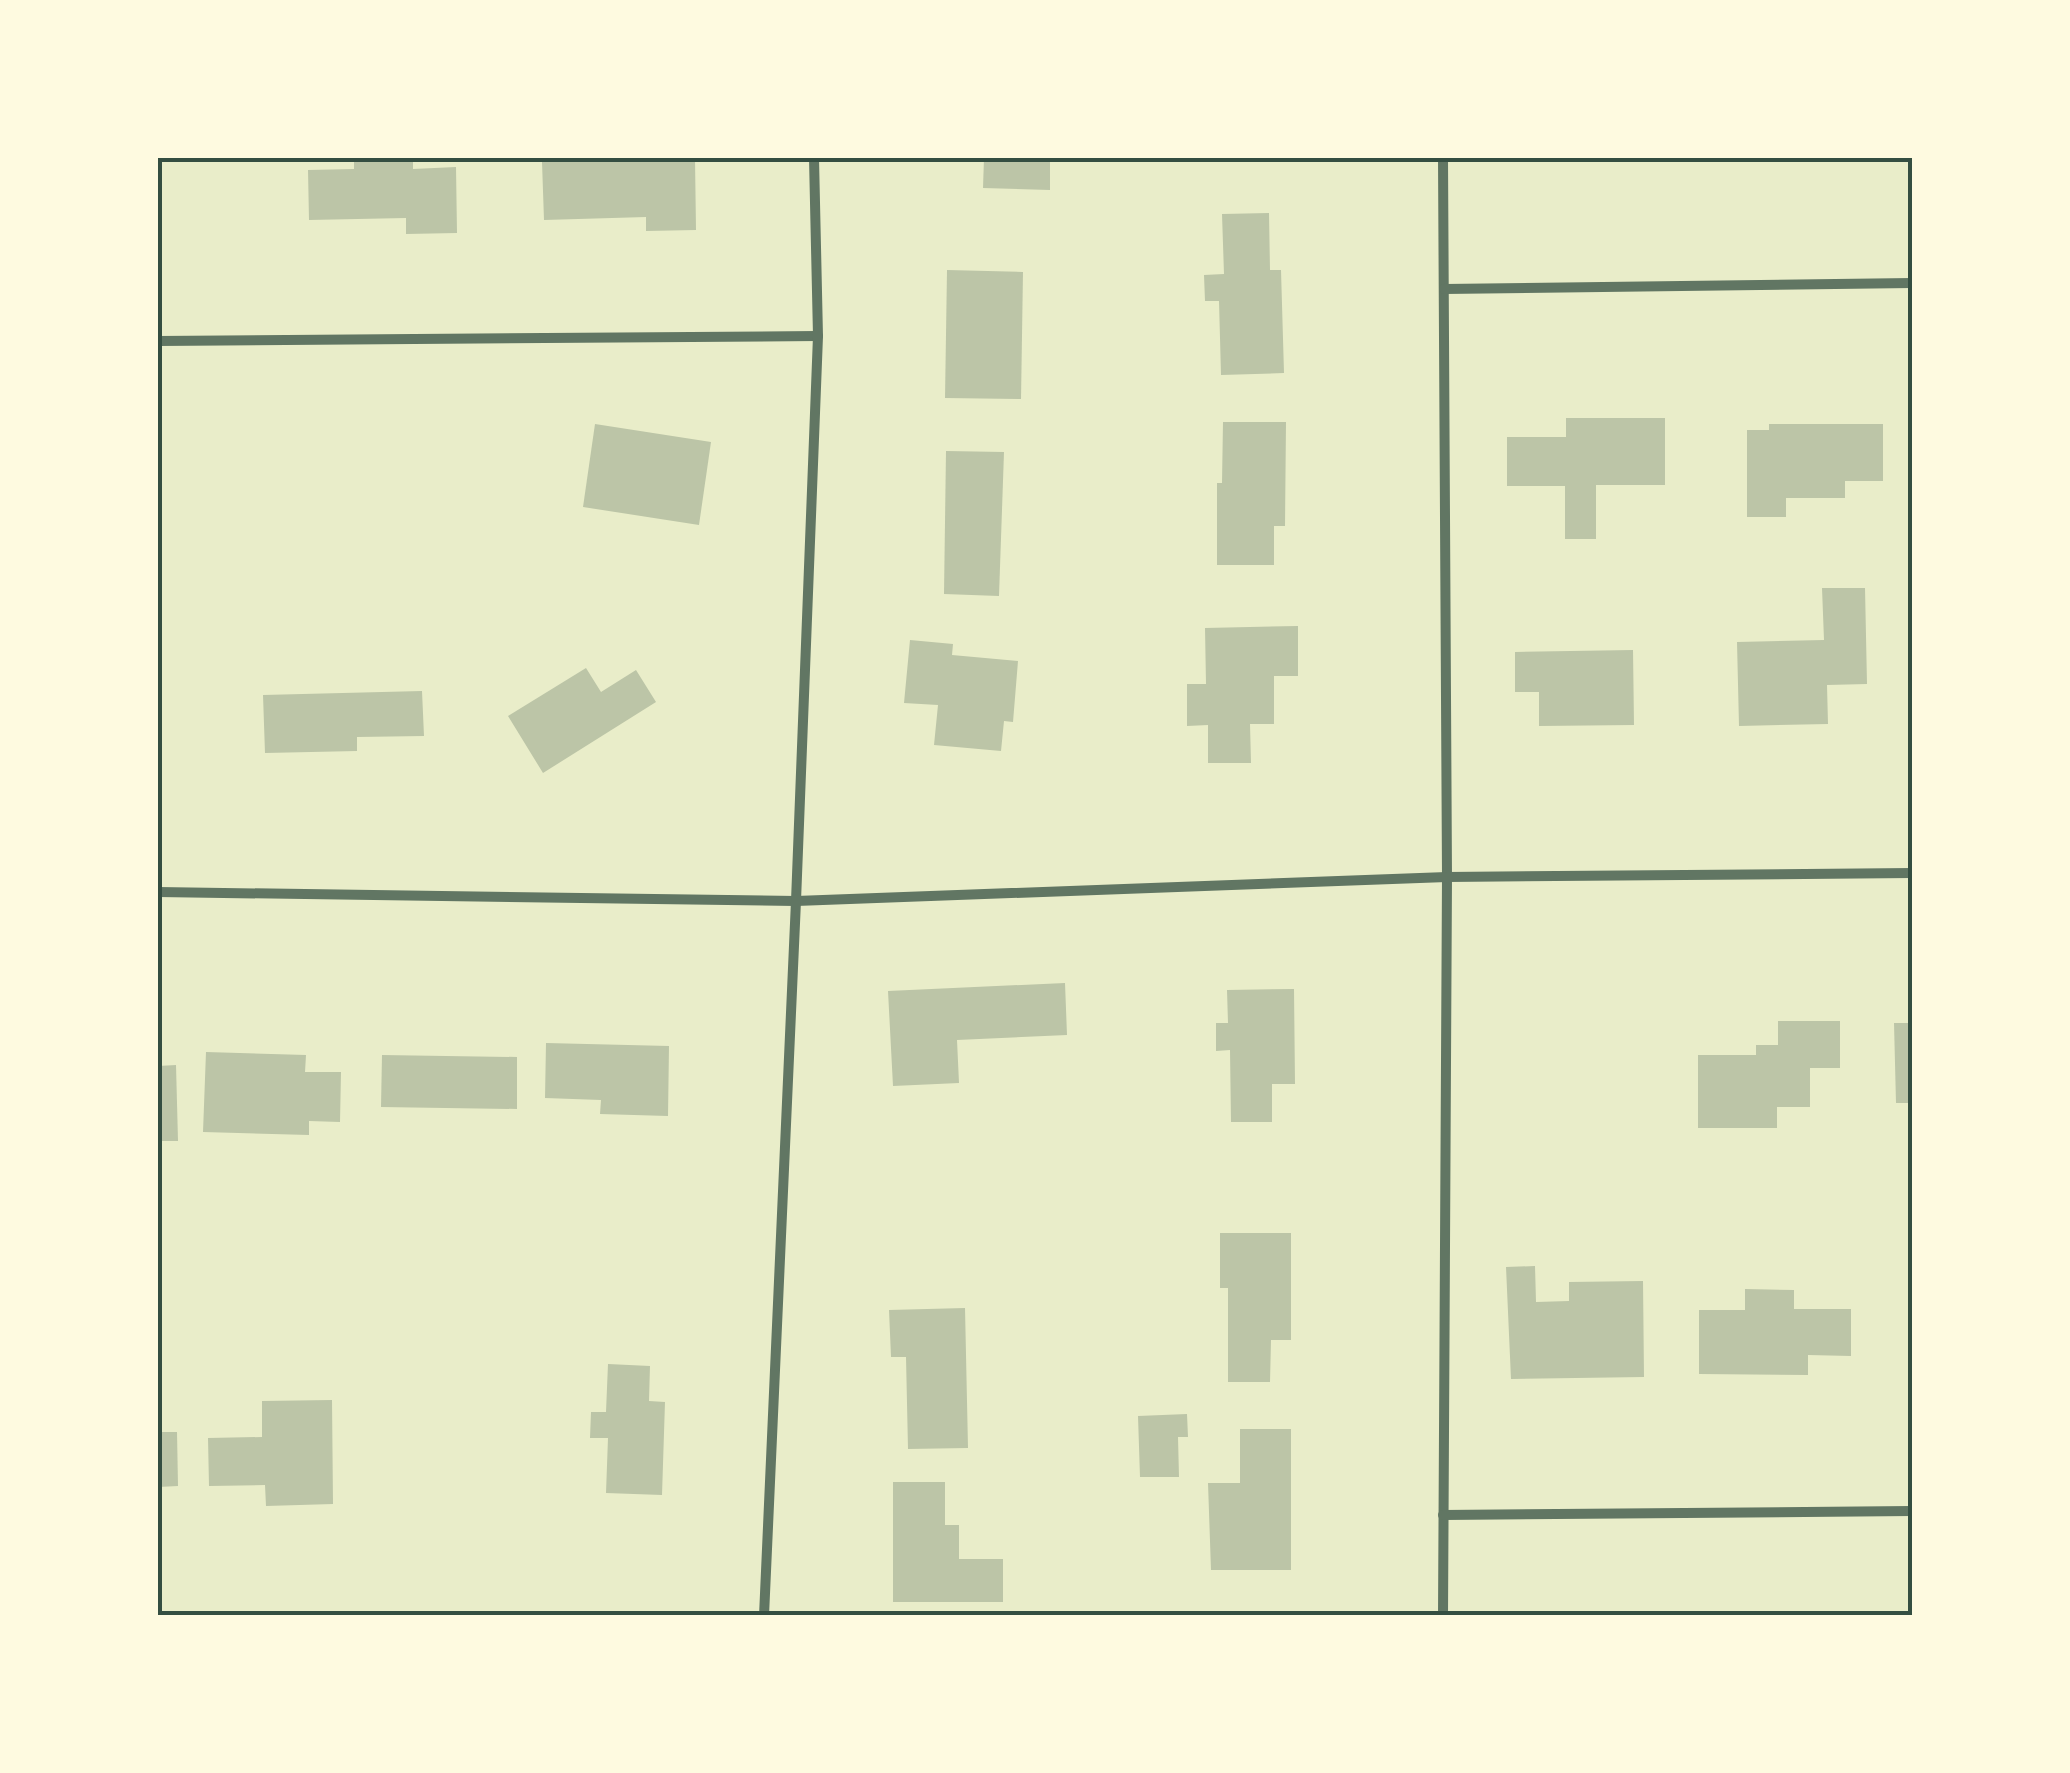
<svg xmlns="http://www.w3.org/2000/svg" width="2070" height="1773" font-family="Mulish,sans-serif">
<rect width="100%" height="100%" fill="#e9edc9"/>
<!-- building -->
<g fill="#bcc5a7">
<path d="M354,158H413V169L456,167L457,233L406,234V218L309,220L308,170L354,169Z"/>
<path d="M984,158H1050V190L983,188Z"/>
<path d="M695,159L696,230L646,231V217L544,220L542,162Z"/>
<path d="M1269,213L1270,270H1281L1284,373L1221,375L1219,301H1205L1204,275L1224,274L1222,214Z"/>
<path d="M947,270L1023,272L1021,399L945,398Z"/>
<path d="M1566,418H1665V485H1596V539H1565V486H1507V437H1566Z"/>
<path d="M1223,422H1286L1285,526H1274V565H1217V483H1222Z"/>
<path d="M595,424L711,442L699,525L583,507Z"/>
<path d="M1769,424H1883V481H1845V498H1786V517H1747V430H1769Z"/>
<path d="M946,451L1004,452L999,596L944,594Z"/>
<path d="M1822,588H1865L1867,684L1827,685L1828,724L1739,726L1737,642L1824,640Z"/>
<path d="M1298,626V676H1274V724H1250L1251,763H1208V725L1187,726V684H1206L1205,628Z"/>
<path d="M910,640L953,644L952,655L1018,661L1013,722L1004,721L1001,751L934,745L938,705L904,703Z"/>
<path d="M1633,650L1634,725L1539,726V692H1515V652Z"/>
<path d="M586,668L601,692L636,670L656,702L543,773L508,716Z"/>
<path d="M422,691L424,736L357,737V751L265,753L263,695Z"/>
<path d="M1065,983L1067,1035L957,1040L959,1083L893,1086L888,991Z"/>
<path d="M1294,989L1295,1084H1272V1122H1231L1230,1050L1216,1051V1023H1228L1227,990Z"/>
<path d="M1778,1021H1840V1068H1810V1107H1777V1128H1698V1055H1756V1045H1778Z"/>
<path d="M1894,1023H1912V1103H1896Z"/>
<path d="M546,1043L669,1046L668,1116L600,1114L601,1100L545,1098Z"/>
<path d="M206,1052L306,1055L305,1072H341L340,1122L309,1121V1135L203,1132Z"/>
<path d="M382,1055L517,1057V1109L381,1107Z"/>
<path d="M176,1065L178,1141H158V1066Z"/>
<path d="M1220,1233H1291V1340H1271L1270,1382H1228V1288H1220Z"/>
<path d="M1535,1266L1536,1302L1569,1301V1282L1643,1281L1644,1377L1511,1379L1506,1267Z"/>
<path d="M1745,1289L1794,1290V1309H1851V1356L1808,1355V1375L1699,1374V1310H1745Z"/>
<path d="M965,1308L968,1448L908,1449L906,1357H891L889,1310Z"/>
<path d="M608,1364L650,1366L649,1401L665,1402L662,1495L606,1493L608,1438H590L591,1412H606Z"/>
<path d="M332,1400L333,1504L266,1506L265,1485L209,1486L208,1438L262,1437V1401Z"/>
<path d="M1187,1414L1188,1437H1178L1179,1477H1140L1138,1416Z"/>
<path d="M1240,1429H1291V1570H1211L1208,1483H1240Z"/>
<path d="M158,1432H177L178,1486L158,1487Z"/>
<path d="M893,1482H945V1525H959V1559H1003V1602H893Z"/>
</g>
<g fill="none" stroke-linecap="round" stroke-linejoin="round">
<!-- minor -->
<g stroke="#617663" stroke-width="10">
<path d="M1443,158L1447,877L1443,1616"/>
<path d="M1444,289L1912,283"/>
<path d="M158,341L818,336"/>
<path d="M158,892L796,901L1447,877L1912,873"/>
<path d="M1443,1515L1912,1511"/>
<path d="M764,1616L796,901L818,336L814,158"/>
</g>
</g>
<!-- border -->
<rect width="2070" height="1773" fill="none" stroke="#fefae0" stroke-width="320"/>
<rect x="160" y="160" width="1750" height="1453" fill="none" stroke="#344e41" stroke-width="4"/>
</svg>
